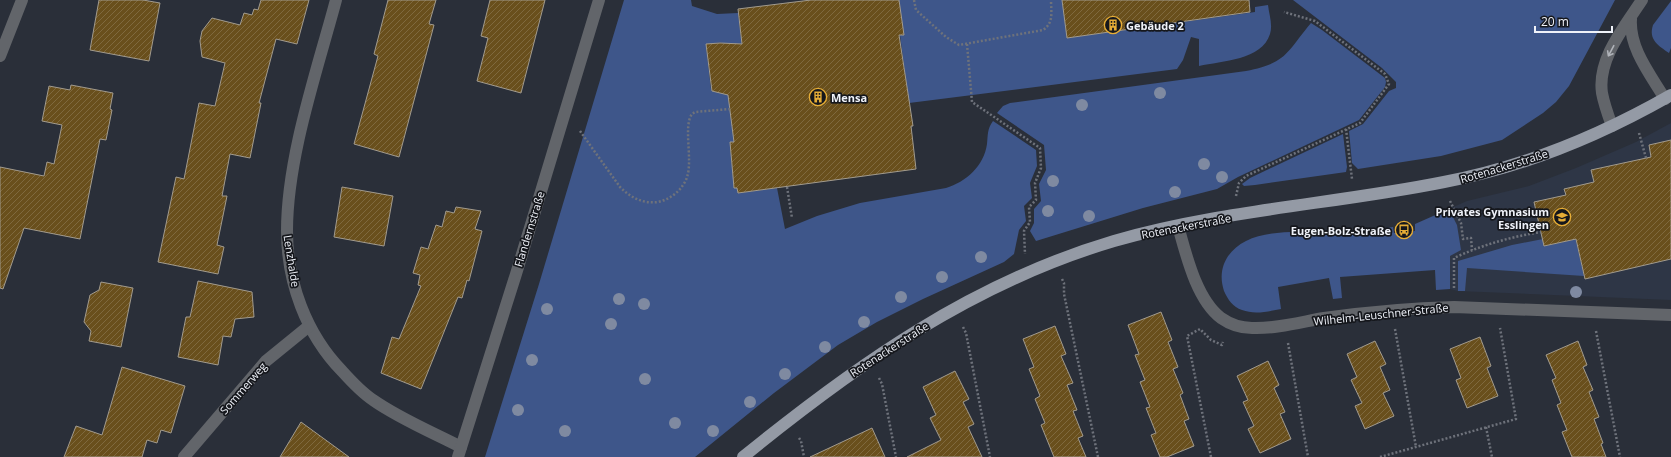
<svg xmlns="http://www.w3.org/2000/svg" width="1671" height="457" font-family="'Open Sans',sans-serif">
<defs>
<pattern id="building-hatch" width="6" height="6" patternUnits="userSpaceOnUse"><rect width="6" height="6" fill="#694f1c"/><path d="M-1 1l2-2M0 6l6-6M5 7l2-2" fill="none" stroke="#7f693e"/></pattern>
</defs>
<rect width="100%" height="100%" fill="#2a2f39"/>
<!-- built -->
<path fill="#2e3646" d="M1671,123V300L1458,291L1450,289V256L1457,225L1449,209L1467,201L1529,186L1576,168L1636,142Z"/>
<!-- green -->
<g fill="#3e568a">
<path d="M624,0H691L692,6L717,14L738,13L742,46C731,45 716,39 706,46L711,89L715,92L728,91L734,142L730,143L734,188H737L738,193L777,188L785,229L817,216L860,203L946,188C966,182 984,166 987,144C988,135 987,129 993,121L1036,150L1037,166L1030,183L1032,198L1024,206L1026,221L1019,230L1014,254L1004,262L923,299L877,322L838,345L774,393L695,457H485L539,284Z"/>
<path d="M899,0H1062L1067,38L1255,12V7L1268,5C1269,14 1273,25 1270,34C1262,60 1222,61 1199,66V39L1191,37L1183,60L1177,69L909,103L900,35Z"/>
<path d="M1293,0H1615L1569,86L1556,102L1543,113L1502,140L1441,156L1358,169L1352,163L1349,131L1363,124L1389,91L1396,88V82L1382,68Z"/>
<path d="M1671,1V48L1669,53C1659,46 1648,40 1653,25Z"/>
<path d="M1311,23L1322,30L1385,78L1386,82L1385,87L1359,120L1238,177L1217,189L1143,208L1036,241L1030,231L1034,223V209L1041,201L1039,184L1046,170L1044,145L997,113L1003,106L1010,103L1246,71C1287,63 1286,53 1311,23Z"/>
<path d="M1343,134L1347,167L1346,172L1255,185L1244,186L1242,184L1250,178Z"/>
<path d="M1449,209L1457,225L1461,250L1450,256V289L1436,290L1435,270L1340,277L1342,298L1333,299L1329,278L1278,287L1281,309C1269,311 1255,315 1242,310C1233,307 1228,300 1224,291C1217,270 1226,251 1246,241C1275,226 1322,235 1354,232C1367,231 1380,229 1393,227L1394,233L1415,231V224Z"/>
<path d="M1572,223L1584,276L1467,268L1465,291H1458V261L1512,245L1543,239L1545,246L1572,240Z"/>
</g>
<!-- building -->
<g fill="url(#building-hatch)" stroke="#a29b8e">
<path d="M99,0H143L160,3L149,61L90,50Z"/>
<path d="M261,0H309L297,44L276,39L259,103H261L250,158L230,154L222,196H227L217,245L224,247L218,274L158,262L176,177L184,179L199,103L215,106L225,63L202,57L200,41L202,31L212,18L240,25L244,13L252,15L254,9L258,10Z"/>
<path d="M388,0H436L429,24L434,25L399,157L354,144L378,56L374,54Z"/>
<path d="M490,0H545L521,93L477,81L488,38L481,36Z"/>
<path d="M811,0H899L904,35H899L913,126H911L916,169L738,193L737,188H734L730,142H734L728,95L712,91L706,44L720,43L742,44L738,9Z"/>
<path d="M1062,0H1249L1250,12L1067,38Z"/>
<path d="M71,85L113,93L110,109L112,110L106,140L100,139L80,239L24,228L3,289L0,288V167L44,176L47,162L54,164L62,125L42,121L49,86L70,90Z"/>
<path d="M1671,140V259L1585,279L1576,239L1544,246L1534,202L1566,195L1564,189L1594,182L1591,170L1651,157L1649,145Z"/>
<path d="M342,187L393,196L384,246L334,237Z"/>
<path d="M456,207L481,211L475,229L482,231L469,281L467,280L462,298L458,297L421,389L381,373L392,337L399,339L421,286L418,285L420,275L413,273L421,247L428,249L436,225L442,227L446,211L454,213Z"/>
<path d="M198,281L252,292L254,317L235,319L231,337L223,336L218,365L178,357L186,317H190Z"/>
<path d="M101,282L133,288L121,347L89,341L91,331L84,322L90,295L99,290Z"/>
<path d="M1161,312L1172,340L1168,342L1178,367L1173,369L1183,393L1180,395L1189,419L1184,421L1194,446L1167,457H1160L1151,435L1156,433L1146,408L1150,407L1140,382L1145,380L1135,355L1139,354L1128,325Z"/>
<path d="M1055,326L1066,354L1061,356L1073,383L1067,385L1077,410L1073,411L1083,436L1078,438L1086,457H1054L1041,425L1045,423L1035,399L1040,396L1029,369L1034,367L1023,339Z"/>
<path d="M1480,337L1491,366L1487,368L1498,396L1467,408L1456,380L1461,378L1450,349Z"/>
<path d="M1375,341L1386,364L1380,367L1390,390L1383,393L1394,416L1365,429L1355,406L1362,403L1351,380L1357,377L1347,354Z"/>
<path d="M1578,341L1587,365L1583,367L1593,390L1589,392L1599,417L1594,419L1603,443L1601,444L1606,457H1572L1562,432L1567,430L1557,405L1561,403L1552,380L1556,378L1546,355Z"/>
<path d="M1268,361L1279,385L1274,388L1285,412L1280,414L1291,439L1260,453L1248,429L1254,426L1243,402L1248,400L1237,376Z"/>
<path d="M122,367L185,386L171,433L161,430L157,443L147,440L142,457H64L76,426L102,435Z"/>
<path d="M955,371L969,399L963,402L974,424L968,427L982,457H907L941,440L930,418L936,415L923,387Z"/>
<path d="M301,422L349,457H280Z"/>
<path d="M872,428L885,457H810Z"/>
</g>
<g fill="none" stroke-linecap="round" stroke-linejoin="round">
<!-- path -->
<g stroke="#6e727b" stroke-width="2.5" stroke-dasharray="2 2" stroke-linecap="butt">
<path d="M914,0L916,10L946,37L959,45L1043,30C1054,23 1051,12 1051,0"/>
<path d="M967,44L972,102L1040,148L1041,168L1035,183L1036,200L1029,207L1030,222L1024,231L1025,254"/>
<path d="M1346,129L1352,179"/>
<path d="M580,131L620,187C630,197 642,204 658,202C667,200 675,195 681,188C683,185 686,181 687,177C693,160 683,126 692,114L695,112L730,109"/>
<path d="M1639,133L1646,158"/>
<path d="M787,187L792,218"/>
<path d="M1236,196L1239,183L1246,176L1360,123L1389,84L1385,74L1315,21L1284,12"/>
<path d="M1450,201L1461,223L1463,239L1471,238L1472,250"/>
<path d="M1062,279L1064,283V294L1098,457"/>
<path d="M1454,288V258C1482,245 1510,237 1541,232"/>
<path d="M963,327L966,333L990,457"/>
<path d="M1395,329L1416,447"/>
<path d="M1596,331L1620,457"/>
<path d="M1288,343L1308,457"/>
<path d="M879,378L882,384L896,457"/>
<path d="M1486,427L1492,457"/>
<path d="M799,438L801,441L804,457"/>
<path d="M1211,457L1187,336L1200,329L1211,340L1222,345L1223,342"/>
<path d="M1380,457L1516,419L1500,328"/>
</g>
<!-- minor -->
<g stroke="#62656a" stroke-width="12">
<path d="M336,0C317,71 287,157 287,231C287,282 306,334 342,371C351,381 361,392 373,400C400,419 432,432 461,447"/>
<path d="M1631,19C1629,48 1650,74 1665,99"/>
<path d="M0,56L22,0"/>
<path d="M1612,126C1608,115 1604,104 1602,93C1597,59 1625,26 1642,0"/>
<path d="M1178,226C1186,254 1196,299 1221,318C1231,325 1241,328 1252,328C1276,329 1301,322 1324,318C1367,312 1411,308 1454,307L1671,315"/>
<path d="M184,457L266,361L309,326"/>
<path d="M458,457L516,274L599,0"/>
</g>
<!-- major -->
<path stroke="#949aa5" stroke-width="12" d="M743,457C856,365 972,283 1114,241C1221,210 1335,204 1444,182C1524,167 1601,135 1671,95"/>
</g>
<!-- trees -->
<g fill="#7f8aa1">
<circle cx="1160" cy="93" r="6"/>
<circle cx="1082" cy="105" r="6"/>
<circle cx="1204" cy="164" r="6"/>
<circle cx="1222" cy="177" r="6"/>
<circle cx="1053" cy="181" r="6"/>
<circle cx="1175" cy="192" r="6"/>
<circle cx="1048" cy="211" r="6"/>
<circle cx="1089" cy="216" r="6"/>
<circle cx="981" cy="257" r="6"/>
<circle cx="942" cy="277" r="6"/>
<circle cx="1576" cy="292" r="6"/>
<circle cx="901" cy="297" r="6"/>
<circle cx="619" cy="299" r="6"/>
<circle cx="644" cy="304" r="6"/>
<circle cx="547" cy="309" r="6"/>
<circle cx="864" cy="322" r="6"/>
<circle cx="611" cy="324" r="6"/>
<circle cx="825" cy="347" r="6"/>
<circle cx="532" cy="360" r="6"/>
<circle cx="785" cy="374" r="6"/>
<circle cx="645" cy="379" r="6"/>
<circle cx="750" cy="402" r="6"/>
<circle cx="518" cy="410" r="6"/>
<circle cx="675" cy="423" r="6"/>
<circle cx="565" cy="431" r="6"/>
<circle cx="713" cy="431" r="6"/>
</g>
<!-- one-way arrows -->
<defs><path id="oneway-shaft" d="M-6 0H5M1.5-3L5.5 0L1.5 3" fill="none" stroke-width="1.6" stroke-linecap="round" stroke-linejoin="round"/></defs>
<use stroke="#b0b3b9" href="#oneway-shaft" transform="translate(1611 51) rotate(118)"/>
<!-- icons -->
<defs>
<symbol id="building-ring" viewBox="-11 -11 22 22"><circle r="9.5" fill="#15171c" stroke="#e6ad36" stroke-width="1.5"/><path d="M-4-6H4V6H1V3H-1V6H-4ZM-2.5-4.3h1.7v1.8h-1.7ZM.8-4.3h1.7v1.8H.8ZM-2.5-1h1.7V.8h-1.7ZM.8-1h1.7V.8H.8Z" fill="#e6ad36"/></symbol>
<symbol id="school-ring" viewBox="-11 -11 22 22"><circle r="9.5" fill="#15171c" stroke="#e6ad36" stroke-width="1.5"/><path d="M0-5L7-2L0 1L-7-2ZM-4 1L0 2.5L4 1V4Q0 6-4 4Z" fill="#e6ad36"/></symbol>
<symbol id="bus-ring" viewBox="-11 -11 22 22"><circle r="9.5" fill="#15171c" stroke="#e6ad36" stroke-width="1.5"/><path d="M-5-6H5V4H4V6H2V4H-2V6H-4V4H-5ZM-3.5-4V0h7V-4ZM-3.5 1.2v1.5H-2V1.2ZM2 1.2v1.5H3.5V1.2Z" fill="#e6ad36"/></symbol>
</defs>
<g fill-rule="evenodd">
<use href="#building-ring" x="1103" y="15" width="20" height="20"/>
<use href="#building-ring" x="808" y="87" width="20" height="20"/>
<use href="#school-ring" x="1552" y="207" width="20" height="20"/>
<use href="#bus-ring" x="1394" y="220" width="20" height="20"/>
</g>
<g text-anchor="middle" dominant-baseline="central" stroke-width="3.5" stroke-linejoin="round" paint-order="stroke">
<!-- poi labels -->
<g font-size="11" font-weight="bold" fill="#eff2f9" stroke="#15171c" text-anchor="start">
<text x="1126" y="25">Gebäude 2</text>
<text x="831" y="97">Mensa</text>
<text x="1549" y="211" text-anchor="end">Privates Gymnasium<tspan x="1549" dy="13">Esslingen</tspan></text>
<text x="1391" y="230" text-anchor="end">Eugen-Bolz-Straße</text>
</g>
<!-- street labels -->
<g font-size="11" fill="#eff2f9" stroke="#15171c">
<text transform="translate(1504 166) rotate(-17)">Rotenackerstraße</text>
<text transform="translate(1186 226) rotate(-11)">Rotenackerstraße</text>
<text transform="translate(529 229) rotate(-73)">Flandernstraße</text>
<text transform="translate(292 261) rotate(81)">Lenzhalde</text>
<text transform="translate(1381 314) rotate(-6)">Wilhelm-Leuschner-Straße</text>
<text transform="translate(889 349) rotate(-33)">Rotenackerstraße</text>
<text transform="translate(243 388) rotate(-49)">Sommerweg</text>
</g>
</g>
<!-- scale -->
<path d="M1535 26v6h77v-6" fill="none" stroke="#eff2f9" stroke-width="2"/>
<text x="1541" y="26" font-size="12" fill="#eff2f9" stroke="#15171c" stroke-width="3" paint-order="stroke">20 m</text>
</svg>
